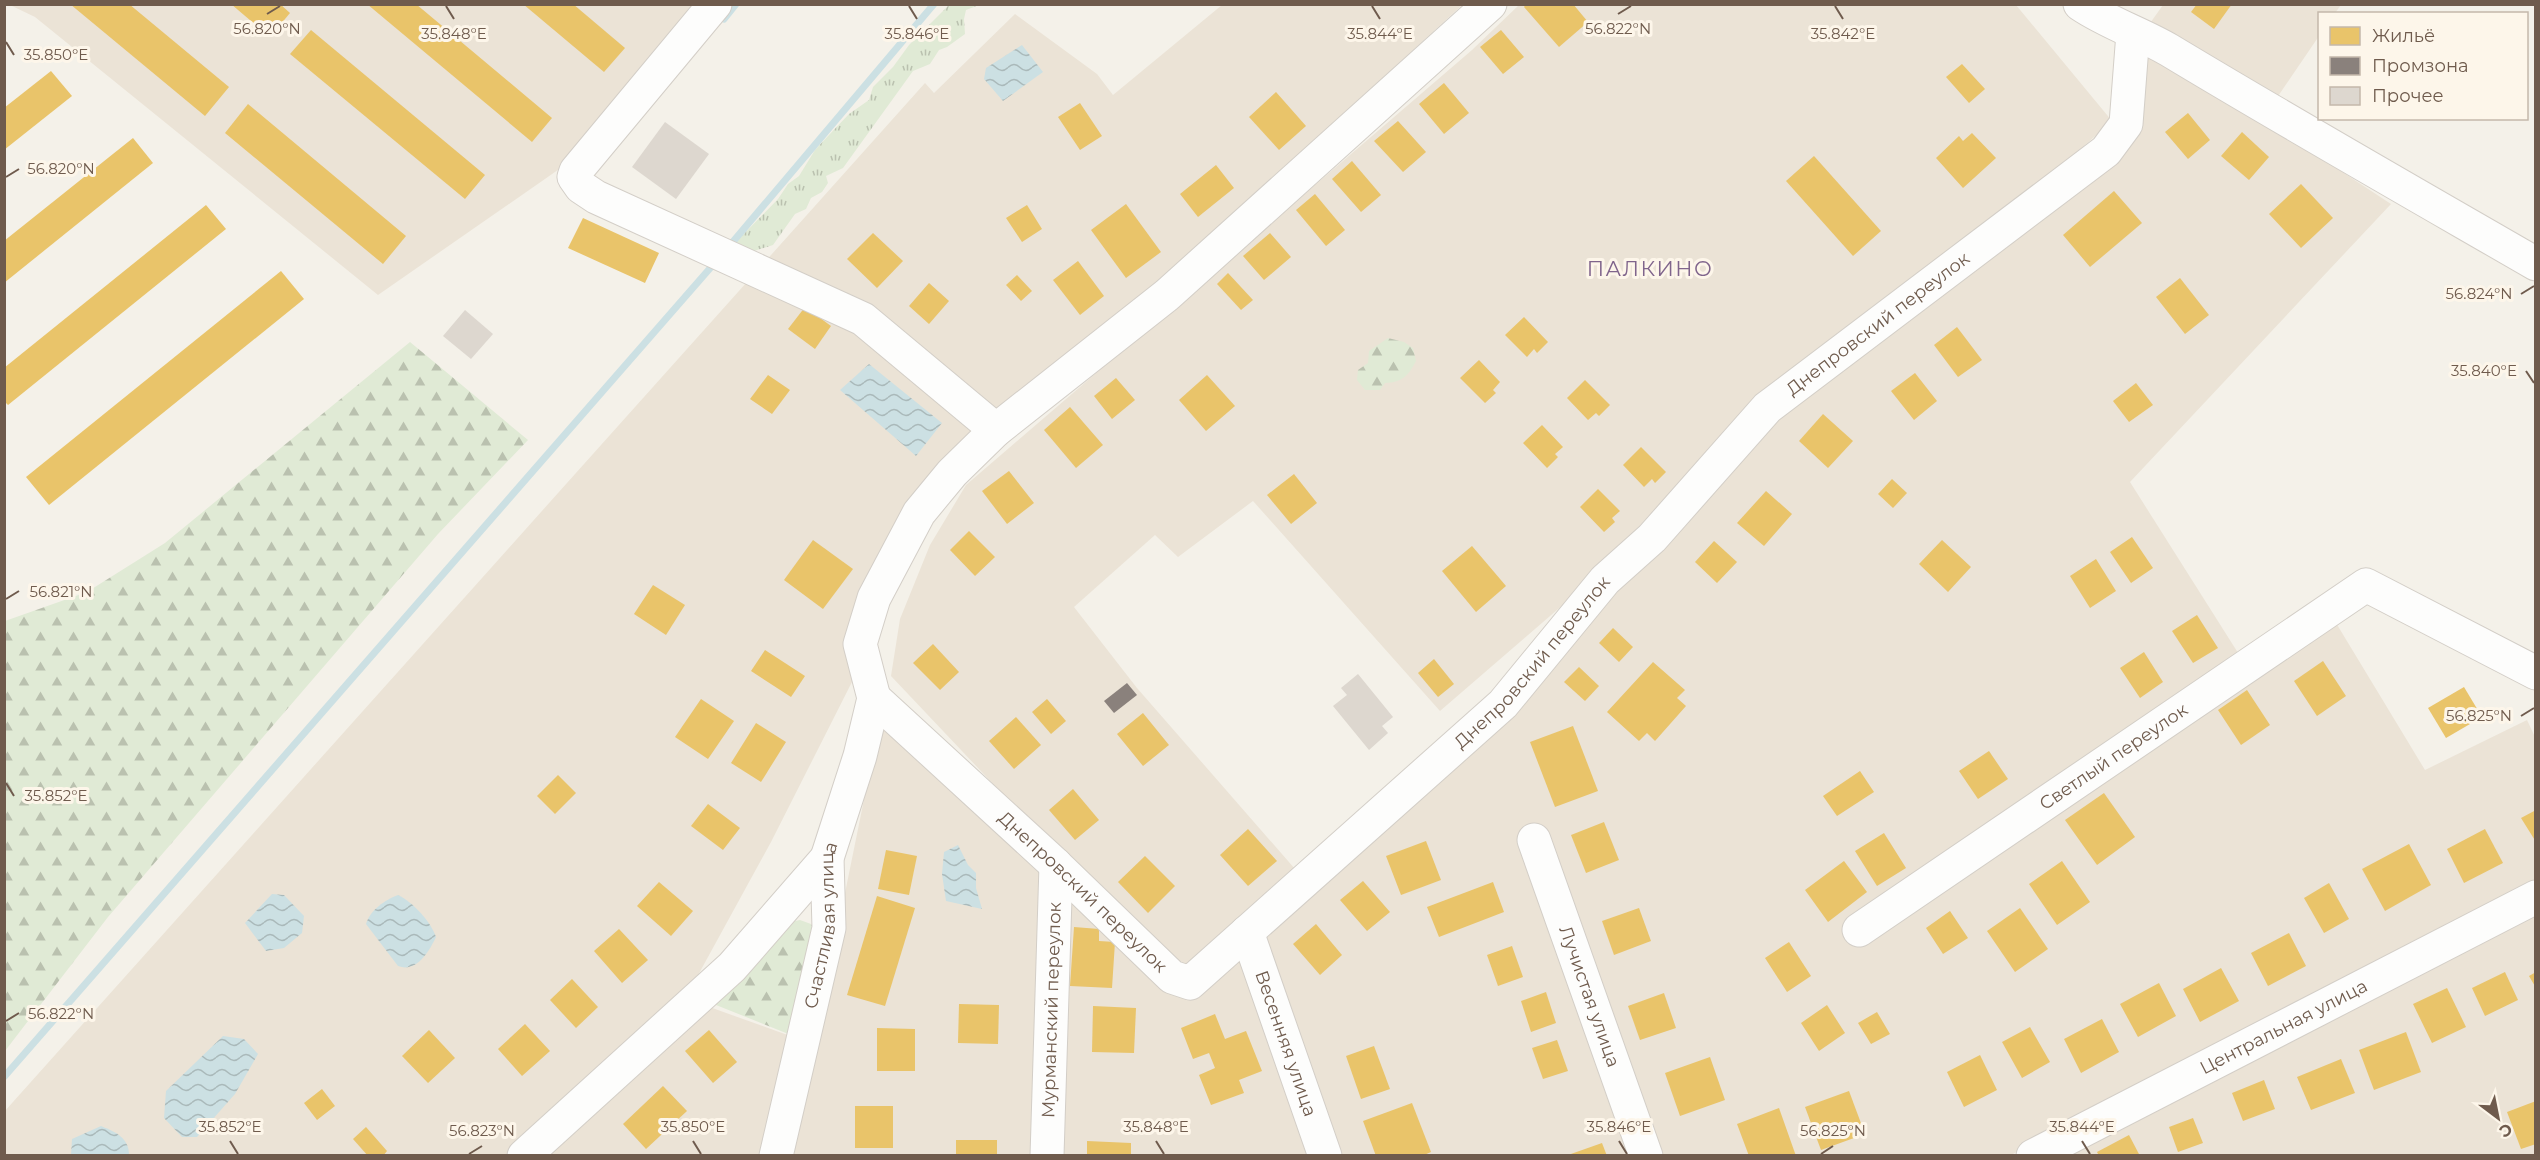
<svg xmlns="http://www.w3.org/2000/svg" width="2540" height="1160" font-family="Montserrat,sans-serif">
<defs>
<pattern id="grass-tufts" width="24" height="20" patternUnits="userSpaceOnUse" patternTransform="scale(1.5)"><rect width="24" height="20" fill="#e0ead5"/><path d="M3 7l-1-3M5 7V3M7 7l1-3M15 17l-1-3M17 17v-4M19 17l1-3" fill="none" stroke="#bac1af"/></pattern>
<pattern id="forest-firs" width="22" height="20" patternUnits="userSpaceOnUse" patternTransform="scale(1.5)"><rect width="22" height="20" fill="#e0ead5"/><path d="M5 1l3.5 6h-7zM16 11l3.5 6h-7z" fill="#bac1af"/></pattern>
<pattern id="water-waves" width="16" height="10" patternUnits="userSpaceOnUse" patternTransform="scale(1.5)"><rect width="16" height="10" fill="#cce0e3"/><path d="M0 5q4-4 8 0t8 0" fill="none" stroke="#aab9ba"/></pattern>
</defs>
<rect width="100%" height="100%" fill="#f4f1e9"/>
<!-- residential -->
<g fill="#ebe3d6">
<path d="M10,5H700L565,165L378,295L35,17Z"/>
<path d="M1222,5H1462L1253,198L916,494L864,596L843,645L855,676L771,842L691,988L509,1155H5L4,1112L925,83L934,93L1015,14L1097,74L1113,95Z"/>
<path d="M1519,5H2016L2112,121L2030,194L1810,359L1805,358L1772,384L1639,539L1440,711L1253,501L1178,557L1155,535L1074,607L1137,688L1295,869L1182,970L1014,806L891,676L900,619L930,545L966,485L1472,50Z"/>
<path d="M2163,5H2341L2335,13L2320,14L2319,36L2272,105L2148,26Z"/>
<path d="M2140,39L2391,204L2130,482L2240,656L2333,618L2425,770L2527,720L2535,737V885L2009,1156L1337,1155L1259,932L1777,410L2131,142Z"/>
<path d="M881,716L1047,868L1038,1155L782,1156L844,898Z"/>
<path d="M1063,880L1185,997L1243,944L1315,1155L1057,1156Z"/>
<path d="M2535,909V1155H2048Z"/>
<path d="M704,1005L793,1037L767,1155L544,1156Z"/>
</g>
<!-- grass -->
<path fill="url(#grass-tufts)" d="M949,5H979L966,10L964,19L965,34L947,47L939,50L930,64L913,71L843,168L826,176L828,183L822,192L811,198L806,209L795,214L773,245L754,251L736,249L737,241L778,199L788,184L799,176L815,150L829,135L849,114L869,100L873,87L893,67L909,45Z"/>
<!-- forest -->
<g fill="url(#forest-firs)">
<path d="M1388,338L1404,342L1413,348L1416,361C1408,376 1403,382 1385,383L1380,390H1365L1357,380L1358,370L1368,363L1369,351Z"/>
<path d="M410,342L528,440L438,534L108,917L5,1051V621L87,592L165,543Z"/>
<path d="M800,920L811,924L818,934L791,1035L711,1003L786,923Z"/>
</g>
<!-- water -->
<g fill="url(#water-waves)">
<path d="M1022,45L1043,72L1003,101L984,79L986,68Z"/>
<path d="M869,364L942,423L916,456L840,390Z"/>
<path d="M958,845L968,865L976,873V888L982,909L946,901L942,874L944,852Z"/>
<path d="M272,894L284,895L304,916L302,933L284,948L266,951L245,923Z"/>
<path d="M398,895C413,902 431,922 436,937C429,952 416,973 398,966L366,924C370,910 385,900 398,895Z"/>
<path d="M223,1036L244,1039L258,1054L235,1094L197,1137H182L164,1118L166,1091Z"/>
<path d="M101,1126C116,1132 129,1138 129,1155H71L72,1139Z"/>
</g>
<!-- homes -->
<g fill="#e9c46a">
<path d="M70,4H129L229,87L205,116Z"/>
<path d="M231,4H280L290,13L270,37Z"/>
<path d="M367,4H416L552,118L532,142Z"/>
<path d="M523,4H573L625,48L604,72Z"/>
<path d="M1526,4H1573L1588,22L1559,47L1524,7Z"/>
<path d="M2197,4H2232L2214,29L2191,12Z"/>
<path d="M311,30L485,175L465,199L290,54Z"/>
<path d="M1501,30L1524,57L1503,74L1480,47Z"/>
<path d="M1962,64L1985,89L1969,103L1946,77Z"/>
<path d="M51,71L72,96L4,150V108Z"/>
<path d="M1444,83L1469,113L1444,134L1419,104Z"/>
<path d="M1276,92L1306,126L1279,150L1249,117Z"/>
<path d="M1080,103L1102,136L1080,150L1058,117Z"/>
<path d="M248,104L406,236L383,264L225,133Z"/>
<path d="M2188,113L2210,140L2188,159L2165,132Z"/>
<path d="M1398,121L1426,152L1403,172L1374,141Z"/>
<path d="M2242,132L2269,157L2249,180L2221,156Z"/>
<path d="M1972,133L1996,158L1963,188L1936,158L1959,136L1963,141Z"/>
<path d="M133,138L153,163L4,283V241Z"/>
<path d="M1814,156L1881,231L1853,256L1786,181Z"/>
<path d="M1352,161L1381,195L1361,212L1332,179Z"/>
<path d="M1216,165L1234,188L1198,217L1180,194Z"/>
<path d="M2301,184L2333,218L2301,248L2269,214Z"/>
<path d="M2114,191L2142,223L2090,267L2063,235Z"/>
<path d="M1315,194L1345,230L1326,246L1296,210Z"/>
<path d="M1126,204L1161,252L1126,278L1091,230Z"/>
<path d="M206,205L226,229L8,405L4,401V368Z"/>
<path d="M1027,205L1042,229L1022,242L1006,218Z"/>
<path d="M583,218L659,253L645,283L568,248Z"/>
<path d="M873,233L903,261L877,288L847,259Z"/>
<path d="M1270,233L1291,257L1264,280L1243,256Z"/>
<path d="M1078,261L1104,296L1080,315L1053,280Z"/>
<path d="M281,271L304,299L49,505L26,477Z"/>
<path d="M1228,273L1253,300L1241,310L1217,284Z"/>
<path d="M1017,275L1032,291L1021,301L1006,285Z"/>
<path d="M2180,278L2209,315L2185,334L2156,297Z"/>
<path d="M929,283L949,301L929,324L909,306Z"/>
<path d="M805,307L831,326L815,349L788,329Z"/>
<path d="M1524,317L1548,342L1537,353L1534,349L1527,357L1505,335Z"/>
<path d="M1957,327L1982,360L1958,377L1934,345Z"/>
<path d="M1479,360L1500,382L1493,390L1496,393L1485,403L1460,378Z"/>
<path d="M1915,373L1937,401L1914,420L1891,391Z"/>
<path d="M768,375L790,390L772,414L750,399Z"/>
<path d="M1207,375L1235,406L1206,431L1179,400Z"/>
<path d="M1116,378L1135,400L1112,419L1094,396Z"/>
<path d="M1585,380L1610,405L1599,416L1596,413L1588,420L1567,398Z"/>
<path d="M2136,383L2153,405L2129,422L2113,401Z"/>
<path d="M1070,407L1103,445L1076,468L1044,430Z"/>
<path d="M1823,414L1853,441L1828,468L1799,441Z"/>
<path d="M1542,425L1563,447L1555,454L1558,457L1547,468L1523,443Z"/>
<path d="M1641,447L1666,472L1655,483L1652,479L1644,487L1623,465Z"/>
<path d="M1009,471L1034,503L1007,524L982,491Z"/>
<path d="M1294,474L1317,503L1291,524L1267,495Z"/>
<path d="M1892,479L1907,493L1893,508L1878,494Z"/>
<path d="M1598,489L1620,511L1612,518L1615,522L1604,532L1580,507Z"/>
<path d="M1766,491L1792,514L1764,546L1737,523Z"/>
<path d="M969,531L995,557L975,576L950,550Z"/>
<path d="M2132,537L2153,568L2131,583L2110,552Z"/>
<path d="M813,540L853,569L823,609L784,580Z"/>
<path d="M1942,540L1971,567L1948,592L1919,564Z"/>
<path d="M1714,541L1737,562L1717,583L1695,562Z"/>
<path d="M1472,546L1506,586L1476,612L1442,571Z"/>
<path d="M2096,559L2116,591L2090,608L2070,576Z"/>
<path d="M653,585L685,605L666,635L634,614Z"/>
<path d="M2197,615L2218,648L2193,663L2172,631Z"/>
<path d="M1613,628L1633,647L1619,662L1599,643Z"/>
<path d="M933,644L959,672L940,690L913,663Z"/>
<path d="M765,650L805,676L791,697L751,671Z"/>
<path d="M2144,652L2163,682L2140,698L2120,668Z"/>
<path d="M1434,659L1454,684L1438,697L1418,673Z"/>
<path d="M2323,661L2346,696L2317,716L2294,681Z"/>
<path d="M1653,662L1685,690L1677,698L1686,706L1655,741L1647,733L1639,741L1607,712Z"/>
<path d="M1579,667L1599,686L1585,701L1564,682Z"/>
<path d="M2464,687L2482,717L2446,738L2428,708Z"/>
<path d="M2247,690L2270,725L2241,745L2218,710Z"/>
<path d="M701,699L734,721L708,759L675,737Z"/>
<path d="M1047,699L1066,721L1051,734L1032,712Z"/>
<path d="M1143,713L1169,745L1143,766L1117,734Z"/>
<path d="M1016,717L1041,745L1014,769L989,741Z"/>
<path d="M756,723L786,742L761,782L731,763Z"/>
<path d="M1573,726L1598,791L1555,807L1530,742Z"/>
<path d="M1989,751L2008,779L1978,799L1959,771Z"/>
<path d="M1860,771L1874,792L1837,816L1823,796Z"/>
<path d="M558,775L576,793L555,814L537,796Z"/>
<path d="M1073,789L1099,820L1075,840L1049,810Z"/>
<path d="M2104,793L2135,837L2097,865L2065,820Z"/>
<path d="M708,804L740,828L723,850L691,826Z"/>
<path d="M2536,810V842L2521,818Z"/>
<path d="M1604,822L1619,860L1586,873L1571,835Z"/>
<path d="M1248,829L1277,861L1248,886L1220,855Z"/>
<path d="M2485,829L2503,863L2464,883L2447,849Z"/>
<path d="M1884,833L1906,868L1877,886L1855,851Z"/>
<path d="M1426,841L1441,880L1401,895L1386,856Z"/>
<path d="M2409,844L2431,885L2385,911L2362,869Z"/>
<path d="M886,850L917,856L909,895L878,889Z"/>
<path d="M1145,856L1175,886L1148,913L1118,882Z"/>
<path d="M1844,861L1867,892L1828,922L1805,890Z"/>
<path d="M2062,861L2090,902L2057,925L2029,884Z"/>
<path d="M1363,881L1390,912L1367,931L1340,900Z"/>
<path d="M659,882L693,911L671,936L637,906Z"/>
<path d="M1493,882L1504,912L1439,937L1427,907Z"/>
<path d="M2329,883L2349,919L2324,933L2304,898Z"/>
<path d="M877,896L915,908L885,1006L847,995Z"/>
<path d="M1639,908L1651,941L1614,955L1602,921Z"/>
<path d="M2020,908L2048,949L2015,972L1987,931Z"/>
<path d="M1950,911L1968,938L1943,954L1926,928Z"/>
<path d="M1316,924L1342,955L1320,975L1293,944Z"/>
<path d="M1074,927L1099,929V941L1115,942L1112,988L1070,986Z"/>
<path d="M619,929L648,960L622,983L594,951Z"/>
<path d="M2289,933L2306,966L2268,986L2251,953Z"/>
<path d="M1789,942L1811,976L1787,992L1765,958Z"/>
<path d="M1512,946L1523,977L1498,986L1487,955Z"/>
<path d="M2221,968L2239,1001L2200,1022L2183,989Z"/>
<path d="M2505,972L2518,1000L2485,1016L2472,988Z"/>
<path d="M2536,972V988L2529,976Z"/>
<path d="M572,979L598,1007L576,1028L550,1000Z"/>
<path d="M2159,983L2176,1016L2138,1037L2120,1004Z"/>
<path d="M2447,988L2466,1027L2432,1043L2413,1004Z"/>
<path d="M1546,992L1556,1023L1531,1032L1521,1001Z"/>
<path d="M1664,993L1676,1028L1640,1040L1628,1006Z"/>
<path d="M959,1004L999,1005L998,1044L958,1043Z"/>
<path d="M1827,1005L1845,1033L1819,1051L1801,1023Z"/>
<path d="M1093,1006L1136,1008L1134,1053L1092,1052Z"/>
<path d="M1877,1012L1890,1034L1871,1044L1858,1023Z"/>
<path d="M1215,1014L1225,1039L1246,1031L1262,1071L1239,1080L1244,1093L1211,1105L1199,1075L1215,1068L1209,1053L1193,1059L1181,1028Z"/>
<path d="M2102,1019L2119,1052L2081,1073L2064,1039Z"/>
<path d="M525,1024L550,1051L522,1076L498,1049Z"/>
<path d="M2030,1027L2050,1062L2022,1078L2002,1042Z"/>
<path d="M877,1028L915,1029V1071H877Z"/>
<path d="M429,1030L455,1058L428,1083L402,1056Z"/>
<path d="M709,1030L737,1062L713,1083L685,1051Z"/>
<path d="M2406,1032L2421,1072L2374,1090L2359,1050Z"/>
<path d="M1557,1040L1568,1071L1543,1079L1532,1048Z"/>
<path d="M1374,1046L1390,1089L1361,1099L1346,1056Z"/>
<path d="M1980,1055L1997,1090L1964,1107L1947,1072Z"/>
<path d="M1710,1057L1725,1100L1680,1116L1665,1073Z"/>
<path d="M2341,1059L2355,1093L2311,1110L2297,1077Z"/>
<path d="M2264,1080L2275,1109L2243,1121L2232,1093Z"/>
<path d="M663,1086L687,1111L646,1149L623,1124Z"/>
<path d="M322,1089L335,1106L317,1120L304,1103Z"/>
<path d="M1849,1091L1865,1134L1821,1150L1805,1107Z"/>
<path d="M2536,1101V1144L2521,1149L2507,1112Z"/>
<path d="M1412,1103L1431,1152L1422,1156H1376L1363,1121Z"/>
<rect x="855" y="1106" width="38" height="42"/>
<path d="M1779,1108L1796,1156H1749L1737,1124Z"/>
<path d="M2193,1118L2203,1143L2178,1152L2169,1127Z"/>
<path d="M366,1127L387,1151L383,1156H368L353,1139Z"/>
<path d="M2129,1135L2140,1156H2099L2097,1152Z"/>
<rect x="956" y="1140" width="41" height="16"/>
<path d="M1087,1141L1131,1143V1156H1087Z"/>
<path d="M1602,1143L1607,1156H1568V1155Z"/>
</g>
<!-- industry -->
<path fill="#8a817c" d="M1127,683L1137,695L1114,713L1104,701Z"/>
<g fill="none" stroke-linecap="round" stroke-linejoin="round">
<!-- stream -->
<g stroke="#cce0e3" stroke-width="7">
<path d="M724,19L736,4"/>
<path d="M731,244L934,4"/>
<path d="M4,1077L712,266"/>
</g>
</g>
<!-- building -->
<g fill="#ddd7cf">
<path d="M665,122L709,154L676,199L632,167Z"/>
<path d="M465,310L493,334L471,359L443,336Z"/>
<path d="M1358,674L1393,717L1382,726L1388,733L1369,750L1333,706L1347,695L1341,688Z"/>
</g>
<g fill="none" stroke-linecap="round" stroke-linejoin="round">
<defs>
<g id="minor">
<path d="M715,4L576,171L574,177L581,187L596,197L863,319L996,430"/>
<path d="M2080,4C2108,23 2140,33 2169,50C2290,123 2413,193 2536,264"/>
<path id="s1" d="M874,698L1056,865L1172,977L1190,983L1503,704L1605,580L1652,538L1767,408L2106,151L2126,124L2133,33"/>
<path id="s2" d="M1534,840L1646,1156"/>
<path id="s3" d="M1859,930L2366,585L2536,673"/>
<path id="s4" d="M1247,932L1325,1156"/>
<path d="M524,1156L732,967L827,858"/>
<path id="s5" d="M776,1156L829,928L827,858L860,756L874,698L860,644L874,598L919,513L952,473L996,430L1167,295L1490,4"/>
<path id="s6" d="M1047,1156L1056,865"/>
<path id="s7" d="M2033,1156L2536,897"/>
</g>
</defs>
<!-- minor casing -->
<use href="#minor" stroke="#d3cec7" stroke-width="35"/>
<!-- minor -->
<use href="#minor" stroke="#fdfdfc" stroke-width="33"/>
</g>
<!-- ticks -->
<path fill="none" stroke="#6f5b4d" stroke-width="2" d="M446,6L454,19M909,6L917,19M1372,6L1380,19M1835,6L1843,19M267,14L280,6M1618,14L1631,6M6,42L14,55M6,177L19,169M2521,294L2534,286M2526,371L2534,383M6,599L19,591M2521,716L2534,708M6,783L14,796M6,1021L19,1013M230,1141L238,1154M693,1141L701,1154M1156,1141L1164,1154M1619,1141L1627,1154M2082,1141L2090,1154M469,1154L482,1146M1821,1154L1833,1146"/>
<g text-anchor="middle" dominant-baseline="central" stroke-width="6" stroke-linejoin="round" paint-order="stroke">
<!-- street labels -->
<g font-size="18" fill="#6f5b4d" stroke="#fdf6ea">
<text stroke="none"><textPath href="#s1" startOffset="1383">Днепровский переулок</textPath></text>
<text stroke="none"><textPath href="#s1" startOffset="897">Днепровский переулок</textPath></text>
<text stroke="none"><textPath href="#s3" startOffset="308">Светлый переулок</textPath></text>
<text stroke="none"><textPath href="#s1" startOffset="285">Днепровский переулок</textPath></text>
<text stroke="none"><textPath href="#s5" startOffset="236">Счастливая улица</textPath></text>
<text stroke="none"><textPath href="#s2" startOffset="166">Лучистая улица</textPath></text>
<text stroke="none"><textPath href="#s6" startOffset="146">Мурманский переулок</textPath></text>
<text stroke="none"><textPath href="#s7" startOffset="282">Центральная улица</textPath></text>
<text stroke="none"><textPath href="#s4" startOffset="118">Весенняя улица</textPath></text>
</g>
<!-- quarter labels -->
<g font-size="21" letter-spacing="1.5" fill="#80658c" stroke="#fdf6ea">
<text x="1650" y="268">ПАЛКИНО</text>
</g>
</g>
<g font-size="15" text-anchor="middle" fill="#6f5b4d" stroke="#fdf6ea" stroke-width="6" stroke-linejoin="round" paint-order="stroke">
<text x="267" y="34">56.820°N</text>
<text x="1618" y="34">56.822°N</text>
<text x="1843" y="39">35.842°E</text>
<text x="454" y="39">35.848°E</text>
<text x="917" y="39">35.846°E</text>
<text x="1380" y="39">35.844°E</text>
<text x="56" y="60">35.850°E</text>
<text x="61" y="174">56.820°N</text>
<text x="2479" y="299">56.824°N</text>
<text x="2484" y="376">35.840°E</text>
<text x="61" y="597">56.821°N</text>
<text x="2479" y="721">56.825°N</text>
<text x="56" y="801">35.852°E</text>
<text x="61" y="1019">56.822°N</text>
<text x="230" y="1132">35.852°E</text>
<text x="693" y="1132">35.850°E</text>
<text x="1156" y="1132">35.848°E</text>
<text x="1619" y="1132">35.846°E</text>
<text x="2082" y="1132">35.844°E</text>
<text x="482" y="1136">56.823°N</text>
<text x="1833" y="1136">56.825°N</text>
</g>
<!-- border -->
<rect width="2540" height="1160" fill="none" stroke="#6f5b4d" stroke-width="12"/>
<!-- legend -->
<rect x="2318" y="12" width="210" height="108" fill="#fdf6ea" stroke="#c4b8ab" stroke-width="1.5"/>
<rect x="2330" y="27" width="30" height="18" fill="#e9c46a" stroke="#c4b8ab" stroke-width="1.5"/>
<text x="2372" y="42" font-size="18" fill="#6f5b4d">Жильё</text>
<rect x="2330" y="57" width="30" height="18" fill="#8a817c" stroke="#c4b8ab" stroke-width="1.5"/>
<text x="2372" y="72" font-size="18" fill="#6f5b4d">Промзона</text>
<rect x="2330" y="87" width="30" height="18" fill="#ddd7cf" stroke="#c4b8ab" stroke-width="1.5"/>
<text x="2372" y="102" font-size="18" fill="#6f5b4d">Прочее</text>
<!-- north arrow -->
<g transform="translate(2498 1118) rotate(148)" stroke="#fdf6ea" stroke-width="4.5" paint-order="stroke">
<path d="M0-4.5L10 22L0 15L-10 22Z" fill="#6f5b4d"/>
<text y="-9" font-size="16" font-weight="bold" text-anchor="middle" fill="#6f5b4d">С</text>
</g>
</svg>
